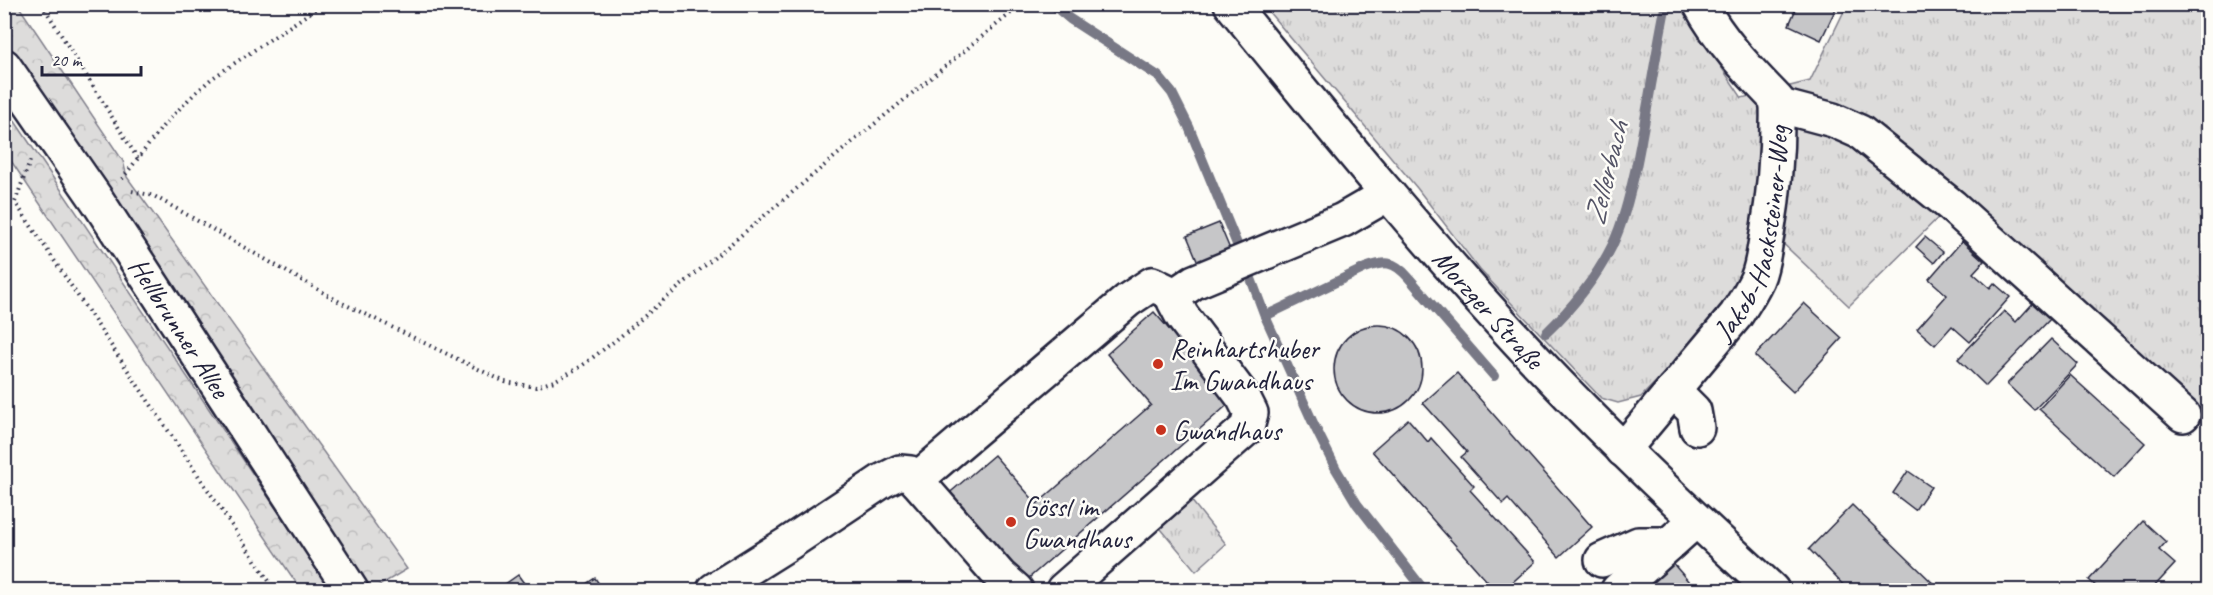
<svg xmlns="http://www.w3.org/2000/svg" width="2213" height="595" font-family="Caveat,sans-serif">
<defs>
<pattern id="grass-tufts" width="24" height="20" patternUnits="userSpaceOnUse" patternTransform="scale(1.5)"><rect width="24" height="20" fill="#dddcdb"/><path d="M3 7l-1-3M5 7V3M7 7l1-3M15 17l-1-3M17 17v-4M19 17l1-3" fill="none" stroke="#bdbcbd"/></pattern>
<pattern id="forest-crowns" width="20" height="18" patternUnits="userSpaceOnUse" patternTransform="scale(1.5)"><rect width="20" height="18" fill="#dddcdb"/><path d="M2 6a3 3 0 1 1 6 0M12 15a3 3 0 1 1 6 0" fill="none" stroke="#bdbcbd"/></pattern>
</defs>
<rect width="100%" height="100%" fill="#fdfcf7"/>
<filter id="ink" filterUnits="userSpaceOnUse"><feTurbulence type="fractalNoise" baseFrequency=".0167" numOctaves="2"/><feDisplacementMap in="SourceGraphic" scale="12" xChannelSelector="R" yChannelSelector="G"/><feConvolveMatrix kernelMatrix="1 2 1 2 8 2 1 2 1" color-interpolation-filters="sRGB"/></filter>
<g filter="url(#ink)">
<!-- grass -->
<g fill="url(#grass-tufts)" stroke="#807f8b" stroke-width="1.5">
<path d="M1263,5H1683L1701,37L1742,98L1810,81L1847,5H2208V422L1960,196L1849,306L1758,220L1741,280L1702,334L1641,397L1618,403L1601,398L1480,270L1417,188Z"/>
<path d="M1187,495L1226,544L1196,571L1156,523Z"/>
</g>
<!-- forest -->
<g fill="url(#forest-crowns)" stroke="#807f8b" stroke-width="1.5">
<path d="M4,5H18L123,161L127,177L140,195L407,569L372,590L5,47Z"/>
<path d="M12,117L331,590H301L5,152V122Z"/>
</g>
<g fill="none" stroke-linecap="round" stroke-linejoin="round">
<!-- stream -->
<g stroke="#787885" stroke-width="10">
<path d="M1052,4L1070,19L1158,76L1172,93L1189,127L1239,249"/>
<path d="M1250,276L1265,316L1314,425L1336,469L1357,504L1424,590"/>
<path d="M1265,316L1365,268C1385,261 1393,260 1408,277L1494,376"/>
<path d="M1546,333C1572,308 1596,278 1612,246C1624,221 1630,193 1636,167C1647,113 1655,58 1666,4"/>
</g>
</g>
<!-- building -->
<g fill="#c6c6c8" stroke="#22223b" stroke-width="1.5">
<path d="M1798,4H1838L1821,40L1789,25Z"/>
<path d="M1219,223L1232,254L1200,267L1187,236Z"/>
<path d="M1925,237L1943,252L1934,263L1916,247Z"/>
<path d="M1962,241L1984,261L1973,273L1990,288L1994,283L2010,297L1970,342L1952,326L1935,345L1917,329L1947,295L1929,279Z"/>
<path d="M2035,301L2052,317L1986,386L1958,359L2004,311L2016,322Z"/>
<path d="M1804,303L1842,338L1793,392L1755,356Z"/>
<path d="M1154,312L1232,401L1022,584L946,496L994,455L1037,504L1151,405L1107,354Z"/>
<circle cx="1378" cy="369" r="44"/>
<path d="M2051,339L2078,364L2034,410L2007,384Z"/>
<path d="M1457,373L1592,527L1559,557L1508,499L1503,504L1461,457L1467,452L1423,403Z"/>
<path d="M2070,375L2145,443L2114,477L2039,409Z"/>
<path d="M1408,419L1428,442L1431,438L1474,486L1470,490L1535,562L1504,590L1500,585L1494,589L1372,451Z"/>
<path d="M1908,471L1931,487L1915,510L1893,493Z"/>
<path d="M1852,505L1940,590H1848L1809,549Z"/>
<path d="M2143,521L2166,542L2159,550L2175,564L2151,590H2100L2089,580Z"/>
<path d="M1670,560L1696,590H1634Z"/>
<path d="M518,575L529,590H499L498,589Z"/>
<path d="M595,578L603,590H577Z"/>
</g>
<g fill="none" stroke-linecap="round" stroke-linejoin="round">
<defs>
<g id="minor">
<path id="s1" d="M1231,4C1332,128 1434,253 1544,369C1617,446 1694,518 1772,590"/>
<path id="s2" d="M4,66L97,200L351,590"/>
<path d="M1777,105L1833,120L1860,132L1952,206L2183,415"/>
<path d="M1673,390L1694,411L1697,428"/>
<path id="s3" d="M1623,450L1736,315C1743,304 1751,292 1757,279C1763,265 1764,249 1767,234C1775,189 1778,145 1777,100C1748,70 1720,41 1700,4"/>
<path d="M916,480L1128,300L1152,284L1175,295"/>
<path d="M1602,560L1638,544H1669"/>
<path d="M714,590L789,543L882,481L900,472L910,473L1000,576L1016,590"/>
<path d="M1063,590L1247,428L1251,413L1243,397L1182,316L1174,301L1175,295L1194,282L1343,220L1388,194"/>
<path d="M1618,590L1696,520"/>
</g>
</defs>
<!-- minor casing -->
<use href="#minor" stroke="#22223b" stroke-width="38"/>
<!-- path -->
<g stroke="#22223b" stroke-width="4" stroke-dasharray="1.5 4.5" stroke-linecap="butt">
<path d="M42,4L138,159"/>
<path d="M30,161L15,202L275,590"/>
<path d="M122,179L163,126L189,99L211,79L323,4"/>
<path d="M132,191L154,196L340,302L505,382L536,387L554,381L580,367L616,340L856,139L1022,4"/>
</g>
<!-- minor -->
<use href="#minor" stroke="#fdfcf7" stroke-width="33"/>
</g>
</g>
<!-- markers -->
<g fill="#c8321e" stroke="#fdfcf7" stroke-width="2">
<circle cx="1158" cy="364" r="6"/>
<circle cx="1161" cy="430" r="6"/>
<circle cx="1011" cy="522" r="6"/>
</g>
<g text-anchor="middle" dominant-baseline="central" stroke-width="5" stroke-linejoin="round" paint-order="stroke">
<!-- street labels -->
<g font-size="28" fill="#22223b" stroke="#fdfcf7">
<text stroke="none"><textPath href="#s3" startOffset="261">Jakob-Hacksteiner-Weg</textPath></text>
<text stroke="none"><textPath href="#s1" startOffset="399">Morzger Straße</textPath></text>
<text stroke="none"><textPath href="#s2" startOffset="315">Hellbrunner Allee</textPath></text>
</g>
<!-- poi labels -->
<g font-size="28" fill="#22223b" stroke="#fdfcf7" text-anchor="start">
<text x="1170" y="348">Reinhartshuber<tspan x="1170" dy="32">Im Gwandhaus</tspan></text>
<text x="1173" y="430">Gwandhaus</text>
<text x="1023" y="506">Gössl im<tspan x="1023" dy="32">Gwandhaus</tspan></text>
</g>
<!-- water labels -->
<g font-size="30" font-style="italic" fill="#545466" stroke="#fdfcf7">
<text transform="translate(1606 173) rotate(-76)">Zellerbach</text>
</g>
</g>
<!-- margin -->
<rect width="2213" height="595" fill="none" stroke="#fdfcf7" stroke-width="24"/>
<rect x="12" y="12" width="2189" height="571" fill="none" stroke="#22223b" stroke-width="2" filter="url(#ink)"/>
<!-- scale -->
<path d="M42 66v9h99v-9" fill="none" stroke="#22223b" stroke-width="3"/>
<text x="51" y="66" font-size="18" fill="#22223b" stroke="#fdfcf7" stroke-width="4.5" paint-order="stroke">20 m</text>
</svg>
